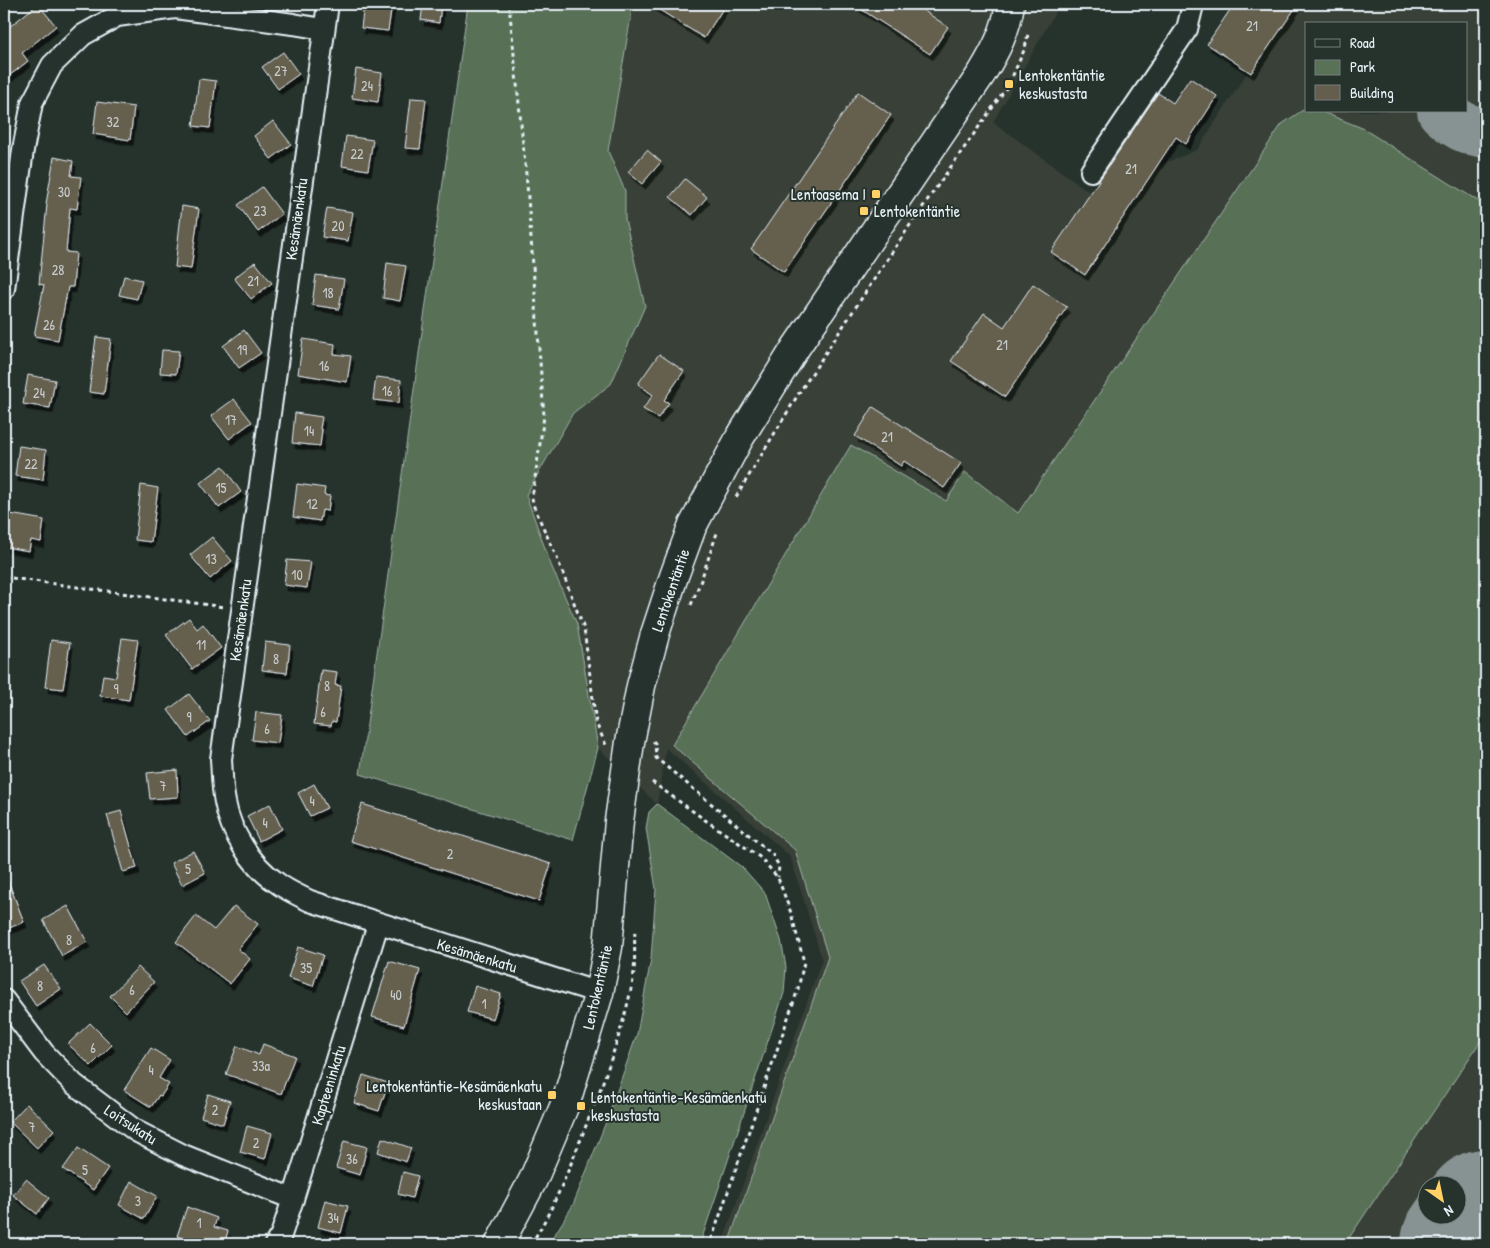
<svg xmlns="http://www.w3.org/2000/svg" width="1490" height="1248" font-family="'Patrick Hand',sans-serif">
<defs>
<filter id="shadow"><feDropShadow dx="3" dy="5.5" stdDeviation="0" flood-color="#0009"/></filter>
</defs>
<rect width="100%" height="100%" fill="#26332d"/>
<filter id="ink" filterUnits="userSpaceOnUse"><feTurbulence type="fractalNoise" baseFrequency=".02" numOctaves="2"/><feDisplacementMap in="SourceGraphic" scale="10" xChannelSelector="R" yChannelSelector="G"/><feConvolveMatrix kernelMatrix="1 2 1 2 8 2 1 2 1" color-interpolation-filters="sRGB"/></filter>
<g filter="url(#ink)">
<!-- built -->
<path fill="#394037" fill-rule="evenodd" d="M633,4H1060L993,122L1091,193L1197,150L1292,4H1486V1244H722L822,959L790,856L666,748L657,804L598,748L577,624L551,565L526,495L573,413L611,384L625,219V191L608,151ZM1306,24H1466V111H1306ZM1428,1186H1458V1216H1428Z"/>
<!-- green -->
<g fill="#587157" stroke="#a0b1a8">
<path d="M468,4H633L608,151L625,191V219L645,306L611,384L573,413L526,495L551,565L577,624L598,748L573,840L360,774Z"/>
<path d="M1306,108V111H1320L1362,128L1486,206V1033L1345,1244H728L828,957L795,850L672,745L851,445L946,501L965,472L1018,513L1282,124Z"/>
<path d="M657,804L743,868L765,893L781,940L786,967L784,993L700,1244H549L573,1205L606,1122L637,1034L651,959L656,889L646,828L649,812Z"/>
</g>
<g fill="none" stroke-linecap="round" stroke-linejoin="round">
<!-- taxiway -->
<path stroke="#879292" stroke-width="50" d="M1442,111C1457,125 1466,130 1486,133"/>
<!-- runway -->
<path stroke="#879292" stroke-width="126" d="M1464,1244L1486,1212"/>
</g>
<!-- building -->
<g fill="#655e4e" stroke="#e8f1f8" filter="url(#shadow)">
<path d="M38,4L56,26L22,53L28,61L4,80V31Z"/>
<path d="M364,4H392L388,31L361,28Z"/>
<path d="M423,4H441L439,23L421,20Z"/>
<path d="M650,4H726L704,38Z"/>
<path d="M853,4H914L948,27L930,54Z"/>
<path d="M1234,4H1298L1251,73L1207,44Z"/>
<path d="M283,52L299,74L278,89L262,67Z"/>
<path d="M356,69L382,73L378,102L352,98Z"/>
<path d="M1190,78L1217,96L1186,144L1176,137L1085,275L1051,252L1158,93L1173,103Z"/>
<path d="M199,79L216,81L210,128L193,126Z"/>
<path d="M858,92L891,115L784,272L751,249Z"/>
<path d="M411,98L426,99L420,149L405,148Z"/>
<path d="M97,102L134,107L130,140L93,134Z"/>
<path d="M273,121L291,144L271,159L254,136Z"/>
<path d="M346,136L373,140L368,170L342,166Z"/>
<path d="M647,150L661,162L642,184L628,172Z"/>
<path d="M54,157L73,161L71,176L81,177L77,209L70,208L66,252L76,253L73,287H68L58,340L34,336L44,285L39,284L47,204H46Z"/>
<path d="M685,179L707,197L692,215L670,197Z"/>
<path d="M262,187L282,214L258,232L238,205Z"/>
<path d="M182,206L199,209L191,269L175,267Z"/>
<path d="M327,208L353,212L348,241L322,237Z"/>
<path d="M255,262L272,283L251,299L234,278Z"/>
<path d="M387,263L406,266L400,301L383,298Z"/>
<path d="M316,275L344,279L339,309L312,305Z"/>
<path d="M124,276L142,280L137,299L119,295Z"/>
<path d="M1033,284L1067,307L1005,397L951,361L984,313L1004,327Z"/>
<path d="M244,330L261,353L239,368L223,346Z"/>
<path d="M96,337L111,339L104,394L89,392Z"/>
<path d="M303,339L335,344L334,354L351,356L347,382L298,374Z"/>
<path d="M162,350L179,351L176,374L160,373Z"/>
<path d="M659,354L684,371L664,400L669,403L658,418L643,409L653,395L638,384Z"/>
<path d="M28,375L55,380L50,408L23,404Z"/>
<path d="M376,377L401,380L399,403L373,400Z"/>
<path d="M234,399L252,422L229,439L211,416Z"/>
<path d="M873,407L961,463L944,488L904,461L901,466L855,436Z"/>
<path d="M295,413L322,417L320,429L322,430L320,446L292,443Z"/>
<path d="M19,446L46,450L43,480L15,476Z"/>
<path d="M223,466L241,492L219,508L200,483Z"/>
<path d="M297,484L325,488L324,495L330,496L328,511L322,510L320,521L293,517Z"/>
<path d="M141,485L158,488L151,542L135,540Z"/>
<path d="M10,514L44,520L41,542L31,540L29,551L5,547Z"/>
<path d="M212,537L232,561L210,579L190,555Z"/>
<path d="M287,560L311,562L307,588L284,585Z"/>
<path d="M189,618L197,629L203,624L221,648L192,669L166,635Z"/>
<path d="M122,638L138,640L129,700L100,696L103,675L116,677Z"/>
<path d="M51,640L70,643L63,689L45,687Z"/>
<path d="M265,642L290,645L287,673L262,670Z"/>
<path d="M321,670L337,672L335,685L341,686L336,722L332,721L331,726L314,724Z"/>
<path d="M189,694L210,721L188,737L168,710Z"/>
<path d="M256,712L282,715L278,743L252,740Z"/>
<path d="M177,770L178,797L150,799L147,773Z"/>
<path d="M314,784L327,808L310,816L298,793Z"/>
<path d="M270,804L282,829L259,841L247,816Z"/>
<path d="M362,804L551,864L539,901L350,841Z"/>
<path d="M121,811L137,868L123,872L107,815Z"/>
<path d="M193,851L205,873L182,885L171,863Z"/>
<path d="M4,873H5L24,922L4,930Z"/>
<path d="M68,906L87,942L62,956L43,920Z"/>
<path d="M234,906L258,924L238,949L250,959L230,984L176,942L196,916L214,930Z"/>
<path d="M298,947L323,955L313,986L288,978Z"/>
<path d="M389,961L420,970L404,1026L372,1017Z"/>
<path d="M44,965L61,989L36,1006L19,981Z"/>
<path d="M138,967L154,982L126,1012L110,996Z"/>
<path d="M475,986L501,994L493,1019L467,1012Z"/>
<path d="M90,1023L112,1045L91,1066L68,1044Z"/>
<path d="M263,1044L295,1056L281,1094L226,1074L237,1046L259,1055Z"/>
<path d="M151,1048L170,1060L159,1078L169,1084L161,1096L159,1095L151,1107L124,1090Z"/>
<path d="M363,1075L388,1083L379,1111L354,1103Z"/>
<path d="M208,1094L230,1101L223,1124L201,1117Z"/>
<path d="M27,1104L54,1130L37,1148L10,1122Z"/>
<path d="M247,1126L272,1133L265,1159L240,1152Z"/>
<path d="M382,1138L411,1148L406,1162L378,1152Z"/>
<path d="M344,1141L367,1147L360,1175L336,1168Z"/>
<path d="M78,1148L108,1168L93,1190L63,1169Z"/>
<path d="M403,1172L418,1176L412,1198L398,1194Z"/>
<path d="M26,1179L49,1198L37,1214L13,1195Z"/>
<path d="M131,1181L157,1196L144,1219L119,1205Z"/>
<path d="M325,1200L348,1206L341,1233L318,1227Z"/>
<path d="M187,1207L217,1218L214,1227L228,1231L224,1244H202L177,1236Z"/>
</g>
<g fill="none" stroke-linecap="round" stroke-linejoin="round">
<defs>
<g id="street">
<path d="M328,4L221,759C222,773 222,788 225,802C230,831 251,865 276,882C286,890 298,895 310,901L599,993"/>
<path d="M1091,171L1187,29L1192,9L1191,4"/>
<path d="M4,289L23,150L32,103L52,65L83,35L117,16L175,8L293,24L323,29"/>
<path d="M4,1000L44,1053L74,1084L136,1131L183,1155L293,1199"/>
<path d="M275,1244L281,1235L293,1199L378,924"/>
</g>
<path id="secondary" d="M499,1244L533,1180L566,1102L599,993L608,947L619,821L630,742L641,686L655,634L674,576L692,527L739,439L796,347L982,73C996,50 1006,31 1010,4"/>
</defs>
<!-- street casing -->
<use href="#street" stroke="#e8f1f8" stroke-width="24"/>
<!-- secondary casing -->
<use href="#secondary" stroke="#e8f1f8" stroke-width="31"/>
<!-- path -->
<g stroke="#e8f1f8" stroke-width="3" stroke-dasharray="4 4" stroke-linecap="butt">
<path d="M509,4L527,184L544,416L532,498L534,507L557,558L584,629L596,723L606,745"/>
<path d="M736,497L799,393L910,225L1009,84L1025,48L1028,34"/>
<path d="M4,577L224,607"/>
<path d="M691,605L700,583L717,533"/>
<path d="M653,741L655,743L656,758L772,854L779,866L778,877"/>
<path d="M652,782L708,822L761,858L778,878L791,913L804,962L798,989L710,1244"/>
<path d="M531,1244C555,1207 571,1164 587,1123C605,1078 622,1032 632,985C636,968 634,945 635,928"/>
</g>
<!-- street -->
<use href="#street" stroke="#26332d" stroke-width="20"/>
<!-- secondary -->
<use href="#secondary" stroke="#26332d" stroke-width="28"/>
</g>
</g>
<!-- markers -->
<g fill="#ffd166" stroke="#26332d" stroke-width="2">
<rect x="1004" y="79" width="10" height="10" rx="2.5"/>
<rect x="871" y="189" width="10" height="10" rx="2.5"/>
<rect x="859" y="206" width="10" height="10" rx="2.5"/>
<rect x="547" y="1090" width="10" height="10" rx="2.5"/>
<rect x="576" y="1101" width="10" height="10" rx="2.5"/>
</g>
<g text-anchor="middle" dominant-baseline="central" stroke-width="4" stroke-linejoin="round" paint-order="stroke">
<!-- number labels -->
<g font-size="14" fill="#c7ccce">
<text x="1252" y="25">21</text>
<text x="281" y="70">27</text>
<text x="367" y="85">24</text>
<text x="113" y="121">32</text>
<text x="357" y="153">22</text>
<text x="1131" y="168">21</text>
<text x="64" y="191">30</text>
<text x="260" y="210">23</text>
<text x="338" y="225">20</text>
<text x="58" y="269">28</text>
<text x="253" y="280">21</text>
<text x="328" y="292">18</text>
<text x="49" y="324">26</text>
<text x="1002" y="344">21</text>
<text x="242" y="349">19</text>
<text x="324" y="365">16</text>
<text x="387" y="390">16</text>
<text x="39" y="392">24</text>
<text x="231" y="419">17</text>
<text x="309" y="430">14</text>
<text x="887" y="436">21</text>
<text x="31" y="463">22</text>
<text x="221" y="487">15</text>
<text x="312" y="503">12</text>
<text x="211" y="558">13</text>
<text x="297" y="574">10</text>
<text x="201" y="644">11</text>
<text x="276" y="658">8</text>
<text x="327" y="685">8</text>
<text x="116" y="688">9</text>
<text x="323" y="711">6</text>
<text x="189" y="716">9</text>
<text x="267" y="728">6</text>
<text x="163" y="785">7</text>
<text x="312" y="800">4</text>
<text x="265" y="822">4</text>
<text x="450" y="853">2</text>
<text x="188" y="868">5</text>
<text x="69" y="939">8</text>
<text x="306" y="967">35</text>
<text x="40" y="985">8</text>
<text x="132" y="989">6</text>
<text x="396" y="994">40</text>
<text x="484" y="1003">1</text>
<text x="93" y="1047">6</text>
<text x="261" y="1065">33a</text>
<text x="151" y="1069">4</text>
<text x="215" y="1109">2</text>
<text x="32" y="1126">7</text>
<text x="256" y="1142">2</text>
<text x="352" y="1158">36</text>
<text x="85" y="1169">5</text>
<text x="138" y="1200">3</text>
<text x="333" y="1217">34</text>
<text x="199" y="1222">1</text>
</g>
<!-- poi labels -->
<g font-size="16" fill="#e8f1f8" stroke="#26332d" text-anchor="start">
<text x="1019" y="75">Lentokentäntie<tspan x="1019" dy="18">keskustasta</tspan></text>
<text x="866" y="194" text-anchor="end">Lentoasema I</text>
<text x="874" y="211">Lentokentäntie</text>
<text x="542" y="1086" text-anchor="end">Lentokentäntie-Kesämäenkatu<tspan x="542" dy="18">keskustaan</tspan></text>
<text x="591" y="1097">Lentokentäntie-Kesämäenkatu<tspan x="591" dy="18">keskustasta</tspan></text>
</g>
<!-- street labels -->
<g font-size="16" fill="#e8f1f8" stroke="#26332d">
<text transform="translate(296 219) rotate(-82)">Kesämäenkatu</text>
<text transform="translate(670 590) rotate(-71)">Lentokentäntie</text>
<text transform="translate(240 620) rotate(-82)">Kesämäenkatu</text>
<text transform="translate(477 955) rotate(17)">Kesämäenkatu</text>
<text transform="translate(597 987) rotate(-77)">Lentokentäntie</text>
<text transform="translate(328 1085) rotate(-73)">Kapteeninkatu</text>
<text transform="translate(131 1124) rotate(33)">Loitsukatu</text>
</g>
</g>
<!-- margin -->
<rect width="1490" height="1248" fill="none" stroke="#26332d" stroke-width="20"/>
<rect x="10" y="10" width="1470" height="1228" fill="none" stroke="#e8f1f8" stroke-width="2" filter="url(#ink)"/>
<!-- legend -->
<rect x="1305" y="22" width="162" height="90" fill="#26332d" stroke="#747f7e"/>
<rect x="1315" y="39" width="25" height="8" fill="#26332d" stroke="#747f7e"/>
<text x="1350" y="48" font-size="15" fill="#e8f1f8">Road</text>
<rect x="1315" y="60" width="25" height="15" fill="#587157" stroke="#747f7e"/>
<text x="1350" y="72" font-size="15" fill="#e8f1f8">Park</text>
<rect x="1315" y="85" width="25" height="15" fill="#655e4e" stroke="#747f7e"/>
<text x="1350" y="98" font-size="15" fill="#e8f1f8">Building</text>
<!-- north arrow -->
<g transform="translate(1442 1200) rotate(147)"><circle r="24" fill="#26332d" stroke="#747f7e"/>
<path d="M0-4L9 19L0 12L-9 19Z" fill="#ffd166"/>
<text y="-8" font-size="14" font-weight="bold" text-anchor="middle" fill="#e8f1f8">N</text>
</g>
</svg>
